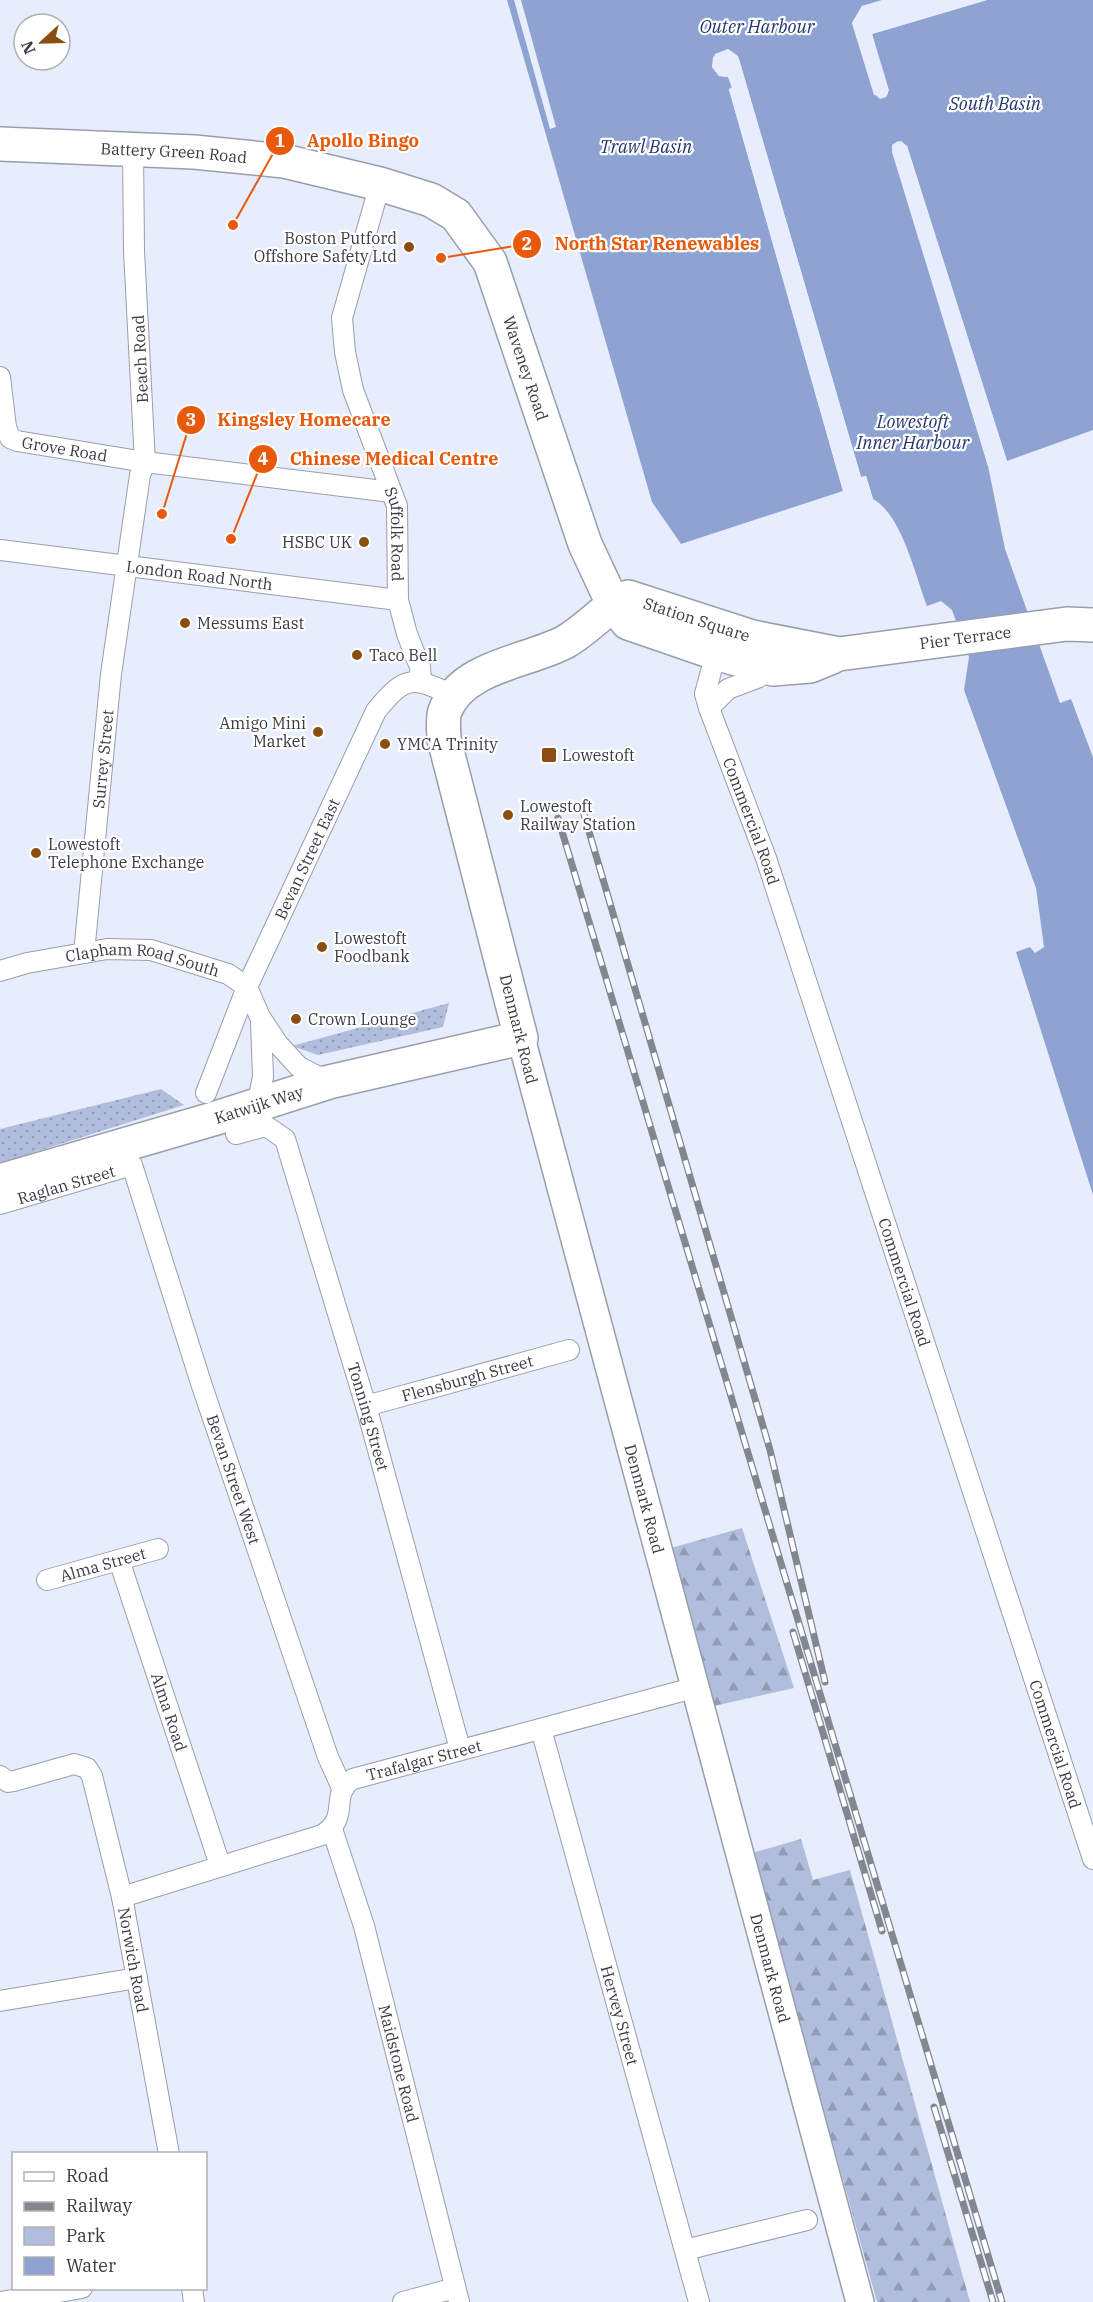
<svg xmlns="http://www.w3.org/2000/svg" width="1093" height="2302" font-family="'IBM Plex Serif',serif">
<defs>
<pattern id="green-dots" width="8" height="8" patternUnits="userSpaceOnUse" patternTransform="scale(1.5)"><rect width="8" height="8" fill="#b1bddc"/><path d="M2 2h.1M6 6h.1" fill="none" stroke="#919bb4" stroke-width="1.8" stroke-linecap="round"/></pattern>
<pattern id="forest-firs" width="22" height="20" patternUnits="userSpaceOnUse" patternTransform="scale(1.5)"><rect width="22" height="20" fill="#b1bddc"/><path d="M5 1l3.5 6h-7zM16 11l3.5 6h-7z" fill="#919bb4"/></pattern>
</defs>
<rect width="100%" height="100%" fill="#e7edfc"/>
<!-- green -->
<g fill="url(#green-dots)">
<path d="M449,1003L443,1027L318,1055L292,1046Z"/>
<path d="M161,1089L184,1105L0,1163V1129Z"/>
</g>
<!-- forest -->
<g fill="url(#forest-firs)">
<path d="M742,1528L794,1688L714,1706L671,1548Z"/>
<path d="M801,1839L813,1880L850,1870L970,2302H877L752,1853Z"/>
</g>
<!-- water -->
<path fill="#8fa3d2" d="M507,0H882L862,6L852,23L874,95L886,97L888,93L872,34L987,0H1093V430L1007,461L907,146L901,141L892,145L988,466L1005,549L1060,703L1071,699L1093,757V1195L1016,952L1030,947L1035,953L1044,947L1036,888L964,690L969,657L952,610L941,601L927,606C915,575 902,515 873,499L866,476L861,477L738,56L728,49L713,57L712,67L719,76L728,77L732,88L729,90L843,491L681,544L652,502Z"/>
<!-- pier -->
<g fill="#e7edfc">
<path d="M514,0H521L556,127L550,129Z"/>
<path d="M885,0L864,8L856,23L877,92L881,96L886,91L869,32L977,0H987L872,34L889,90L886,97L880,99L874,93L852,23L862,6Z"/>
<path d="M728,49L739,59L861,477L866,476L873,499L869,498L864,479L858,478L736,60L731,54L722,53L716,58L715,66L720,73L731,75L735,87L732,91L846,492L843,491L729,89L732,87L728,77L719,76L712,67L715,54Z"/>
<path d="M898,141L907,146L1007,461L1004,462L904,147L898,144L895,151L991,465L988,466L892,152V145Z"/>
</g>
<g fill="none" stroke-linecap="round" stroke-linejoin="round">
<defs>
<g id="street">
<path id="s1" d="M380,184L342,318L345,352L353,390L397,506L398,600L407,634L420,667L421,680"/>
<path id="s2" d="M0,377L6,427L10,438L17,441L145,462L391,492"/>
<path id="s3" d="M0,550L398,600"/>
<path id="s4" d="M718,645L705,694L709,708L766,858L1093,1859"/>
<path d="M709,708L728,689L757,678L773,669"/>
<path id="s5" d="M84,953L111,674L140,475L145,462L134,251L133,149"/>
<path id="s6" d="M0,971L27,963L107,949L151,950L228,974L247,987L260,1017L278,1044L299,1067L329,1082"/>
<path id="s7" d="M206,1093L247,987L376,711C406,674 413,677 453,695"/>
<path d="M257,1106L263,1077L261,1023"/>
<path id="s8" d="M236,1134L266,1126L285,1139L366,1406L460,1749"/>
<path id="s9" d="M0,1204L132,1165L202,1386L328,1757L343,1790"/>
<path id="s10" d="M366,1406L569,1350"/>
<path id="s11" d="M119,1560L220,1865"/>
<path id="s12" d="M47,1580L158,1549"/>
<path id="s13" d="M541,1729L699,2302"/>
<path id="s14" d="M0,1776L8,1782L14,1781L74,1764L87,1768L92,1776L122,1897L169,2154"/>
<path id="s15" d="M332,1829L364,1926L459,2302"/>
<path id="s16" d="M122,1897L322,1835C352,1817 328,1793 353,1779L693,1688"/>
<path d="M0,2001L137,1978"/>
<path d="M685,2250L807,2220"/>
<path d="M192,2288L194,2302"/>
<path d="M1,2302L82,2288"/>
<path d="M403,2302L455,2288"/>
</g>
<g id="secondary">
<path id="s17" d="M521,1038L860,2302"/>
</g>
<g id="highway">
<path id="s18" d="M0,144L194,152L284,161L380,184L431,200L456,215L490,262L585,544L613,604L628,623L715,653L773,669L810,666L832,657"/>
<path id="s19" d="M0,1181L213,1119L329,1082L521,1038L444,739C444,731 442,719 445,711C462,666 527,662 565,642C588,629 604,608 628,597L752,637L839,654L1067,624L1093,625"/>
</g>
</defs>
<!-- street casing -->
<use href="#street" stroke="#989eab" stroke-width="22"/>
<!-- secondary casing -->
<use href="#secondary" stroke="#989eab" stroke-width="30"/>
<!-- highway casing -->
<use href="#highway" stroke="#989eab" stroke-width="36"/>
<!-- street -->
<use href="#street" stroke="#fff" stroke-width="20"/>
<!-- secondary -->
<use href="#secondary" stroke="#fff" stroke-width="27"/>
<!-- highway -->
<use href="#highway" stroke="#fff" stroke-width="33"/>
<defs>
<g id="rail">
<path d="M583,811L770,1450L825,1682"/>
<path d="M558,818L1002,2302"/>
<path d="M793,1632L882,1931"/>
<path d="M934,2107L993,2302"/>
</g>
</defs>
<!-- rail casing -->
<use href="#rail" stroke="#838791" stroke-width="7"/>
<!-- rail -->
<use href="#rail" stroke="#fff" stroke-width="4.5" stroke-dasharray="14" stroke-linecap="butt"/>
</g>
<!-- markers -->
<g fill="#8c4d13" stroke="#fff" stroke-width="2">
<circle cx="409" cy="247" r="6"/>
<circle cx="364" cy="542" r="6"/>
<circle cx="185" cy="623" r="6"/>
<circle cx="357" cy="655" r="6"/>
<circle cx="318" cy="732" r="6"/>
<circle cx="385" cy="744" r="6"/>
<rect x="541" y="747" width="16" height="16" rx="3"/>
<circle cx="508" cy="815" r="6"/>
<circle cx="36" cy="853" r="6"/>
<circle cx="322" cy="947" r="6"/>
<circle cx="296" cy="1019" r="6"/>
</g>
<g text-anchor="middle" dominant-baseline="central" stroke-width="4.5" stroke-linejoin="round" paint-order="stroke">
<!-- street labels -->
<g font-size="16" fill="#3a3c42" stroke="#fff">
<text stroke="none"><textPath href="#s18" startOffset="174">Battery Green Road</textPath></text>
<text transform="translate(140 359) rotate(-93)">Beach Road</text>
<text stroke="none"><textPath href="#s18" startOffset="636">Waveney Road</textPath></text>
<text stroke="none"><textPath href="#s2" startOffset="118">Grove Road</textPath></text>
<text stroke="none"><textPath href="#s1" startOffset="364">Suffolk Road</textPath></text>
<text stroke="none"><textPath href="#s3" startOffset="201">London Road North</textPath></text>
<text stroke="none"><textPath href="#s19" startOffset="1170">Station Square</textPath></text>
<text stroke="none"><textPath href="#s19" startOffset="1444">Pier Terrace</textPath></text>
<text stroke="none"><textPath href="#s5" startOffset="195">Surrey Street</textPath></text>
<text stroke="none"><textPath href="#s4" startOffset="186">Commercial Road</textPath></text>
<text stroke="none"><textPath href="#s7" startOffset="255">Bevan Street East</textPath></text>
<text stroke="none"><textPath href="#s6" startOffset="146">Clapham Road South</textPath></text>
<text transform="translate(519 1029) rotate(76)">Denmark Road</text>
<text stroke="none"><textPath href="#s19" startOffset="270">Katwijk Way</textPath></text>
<text stroke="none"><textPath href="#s9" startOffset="69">Raglan Street</textPath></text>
<text stroke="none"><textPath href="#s4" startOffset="672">Commercial Road</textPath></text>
<text stroke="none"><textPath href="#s10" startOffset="105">Flensburgh Street</textPath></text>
<text stroke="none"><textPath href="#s8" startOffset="344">Tonning Street</textPath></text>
<text stroke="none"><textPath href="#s9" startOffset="468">Bevan Street West</textPath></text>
<text stroke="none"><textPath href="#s17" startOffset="477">Denmark Road</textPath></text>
<text stroke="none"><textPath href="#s12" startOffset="58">Alma Street</textPath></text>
<text stroke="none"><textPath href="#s11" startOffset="160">Alma Road</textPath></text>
<text stroke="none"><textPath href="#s4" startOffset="1158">Commercial Road</textPath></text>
<text stroke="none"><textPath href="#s16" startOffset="350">Trafalgar Street</textPath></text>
<text stroke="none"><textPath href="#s14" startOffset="290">Norwich Road</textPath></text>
<text stroke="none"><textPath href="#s17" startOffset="963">Denmark Road</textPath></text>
<text stroke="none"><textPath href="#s13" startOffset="297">Hervey Street</textPath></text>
<text stroke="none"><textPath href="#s15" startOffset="244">Maidstone Road</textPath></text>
</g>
<!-- poi labels -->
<g font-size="16" fill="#3a3c42" stroke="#fff" text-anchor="start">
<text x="397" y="238" text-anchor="end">Boston Putford<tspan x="397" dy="18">Offshore Safety Ltd</tspan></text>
<text x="352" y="542" text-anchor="end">HSBC UK</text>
<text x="197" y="623">Messums East</text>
<text x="369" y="655">Taco Bell</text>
<text x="306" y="723" text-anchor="end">Amigo Mini<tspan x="306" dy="18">Market</tspan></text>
<text x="397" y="744">YMCA Trinity</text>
<text x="562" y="755">Lowestoft</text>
<text x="520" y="806">Lowestoft<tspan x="520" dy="18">Railway Station</tspan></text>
<text x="48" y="844">Lowestoft<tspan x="48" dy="18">Telephone Exchange</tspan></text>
<text x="334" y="938">Lowestoft<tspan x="334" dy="18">Foodbank</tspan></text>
<text x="308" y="1019">Crown Lounge</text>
</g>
<!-- water labels -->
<g font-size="18" font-style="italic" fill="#233670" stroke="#fff">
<text x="757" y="26">Outer Harbour</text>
<text x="995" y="103">South Basin</text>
<text x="646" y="146">Trawl Basin</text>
<text x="913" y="421">Lowestoft<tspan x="913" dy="21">Inner Harbour</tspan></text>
</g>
</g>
<!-- callouts -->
<path fill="none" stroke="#e8590c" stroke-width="2" d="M233 225L280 141M441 258L527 244M162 514L191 420M231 539L263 459"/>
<g fill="#e8590c" stroke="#fff" stroke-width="2">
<circle cx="233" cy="225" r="6"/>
<circle cx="441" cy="258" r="6"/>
<circle cx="162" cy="514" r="6"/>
<circle cx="231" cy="539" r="6"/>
<circle cx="280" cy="141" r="15"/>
<circle cx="527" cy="244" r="15"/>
<circle cx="191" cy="420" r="15"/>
<circle cx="263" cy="459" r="15"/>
</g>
<g font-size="18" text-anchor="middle" font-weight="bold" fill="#fff">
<text x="280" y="147">1</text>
<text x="527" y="250">2</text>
<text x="191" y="426">3</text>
<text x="263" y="465">4</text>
</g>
<g font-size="18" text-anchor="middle" font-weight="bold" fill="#e8590c" stroke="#fff" stroke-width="4.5" stroke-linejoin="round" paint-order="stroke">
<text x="363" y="147">Apollo Bingo</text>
<text x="657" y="250">North Star Renewables</text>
<text x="304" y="426">Kingsley Homecare</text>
<text x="394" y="465">Chinese Medical Centre</text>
</g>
<!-- legend -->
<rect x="12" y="2152" width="195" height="138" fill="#ffffff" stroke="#b0b1b3" stroke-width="1.5"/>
<rect x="24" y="2172" width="30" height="9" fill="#ffffff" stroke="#b0b1b3" stroke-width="1.5"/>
<text x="66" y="2182" font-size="18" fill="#3a3c42">Road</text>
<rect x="24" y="2202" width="30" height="9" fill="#838791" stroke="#b0b1b3" stroke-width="1.5"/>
<text x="66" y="2212" font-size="18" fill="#3a3c42">Railway</text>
<rect x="24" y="2227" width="30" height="18" fill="#b1bddc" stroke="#b0b1b3" stroke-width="1.5"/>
<text x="66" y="2242" font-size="18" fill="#3a3c42">Park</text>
<rect x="24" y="2257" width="30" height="18" fill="#8fa3d2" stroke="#b0b1b3" stroke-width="1.5"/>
<text x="66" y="2272" font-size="18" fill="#3a3c42">Water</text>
<!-- north arrow -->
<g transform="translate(42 42) rotate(248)"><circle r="28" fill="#ffffff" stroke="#b0b1b3" stroke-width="1.5"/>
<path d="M0-4.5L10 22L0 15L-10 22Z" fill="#8c4d13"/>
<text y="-9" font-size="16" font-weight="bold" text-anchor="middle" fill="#3a3c42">N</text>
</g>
</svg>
